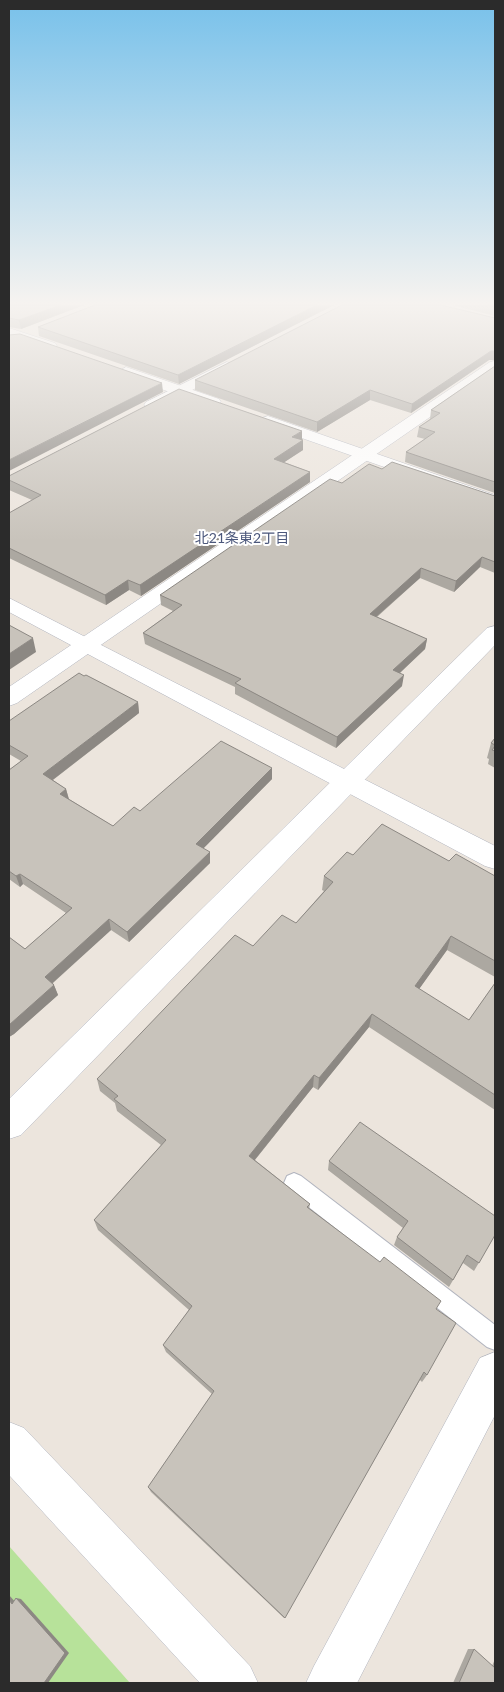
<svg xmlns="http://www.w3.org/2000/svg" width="504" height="1692" font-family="Lato,'Noto Sans JP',sans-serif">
<rect width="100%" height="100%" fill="#ece5dd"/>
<!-- green -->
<path fill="#b7e29a" d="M9,1546L130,1683H9Z"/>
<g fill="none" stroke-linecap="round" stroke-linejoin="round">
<defs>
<path id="service" d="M294,1173L301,1176L495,1325V1350L487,1347L287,1190L284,1183L287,1176Z"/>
<g id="minor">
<path d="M495,361V372L17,703L9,706V687L490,362Z"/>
<path d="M227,362L234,366L232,369L158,408L152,410L144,405L146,402Z"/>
<path d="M495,626V645L21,1135L9,1139V1099L487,628Z"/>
<path d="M495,1352V1415L357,1683H306L314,1666L480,1358Z"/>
</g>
<g id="tertiary">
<path d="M9,328L55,343L57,346L50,350L9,337Z"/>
<path d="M126,367L219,399L221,402L213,407L207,405L121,375L118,372Z"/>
<path d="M268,416L495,495V506L262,424L260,421L262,418Z"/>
<path d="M9,598L495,846V869L485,866L9,612Z"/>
<path d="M9,1422L24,1428L250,1666L258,1683H200L9,1475Z"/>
</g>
</defs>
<!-- service casing -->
<use href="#service" stroke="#b1b4be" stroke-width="2"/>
<!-- minor casing -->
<use href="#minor" stroke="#b1b4be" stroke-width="1"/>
<!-- tertiary casing -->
<use href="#tertiary" stroke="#b1b4be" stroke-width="1"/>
<!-- service -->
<use href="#service" fill="#fff" fill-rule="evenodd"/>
<!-- minor -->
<use href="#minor" fill="#fff" fill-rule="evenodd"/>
<!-- tertiary -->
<use href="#tertiary" fill="#fff" fill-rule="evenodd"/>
</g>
<!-- wall -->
<g fill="#aca8a1">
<path d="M9,305H84L21,329L9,327Z"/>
<path d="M95,305H334L179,384L39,336L38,327Z"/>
<path d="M452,305H495V316Z"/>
<path d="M489,360L411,413L370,400L317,432L195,390V380Z"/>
<path d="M495,366V493L405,462L406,452L425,439L417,437L419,427L430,419L431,410Z"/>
<path d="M302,440L303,450L284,462L310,472V482L141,596L129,590L106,605L9,558V513L32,500L9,490V476Z"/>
<path d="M382,469L495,496V573L480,567L454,592L420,578L377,617L427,639L425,649L400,673L402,686L336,748L235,694V687L145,644L143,633L173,611L161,605L160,595L342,483Z"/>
<path d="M138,702L139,713L53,780L66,789L69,799L113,826L140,811L272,768V779L203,848L210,863L129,942L111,930L53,983L58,995L14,1034L9,1037V937L25,949L66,913L23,884L20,887L9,879V770L21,761L9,754V721Z"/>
<path d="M495,738V768L488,764L489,759L487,758L491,743Z"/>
<path d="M353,855L449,861L495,876V977L447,950L419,989L469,1020L495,983V1110L369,1027L318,1090L313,1087L255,1160L310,1204L309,1209L436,1309L427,1375L422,1382L420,1380L284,1618L151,1492L148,1487L212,1394L166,1352L163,1345L189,1310L98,1230L94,1220L161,1145L117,1111L115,1103L100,1091L97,1079L296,923L324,891L322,890L324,876Z"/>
<path d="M329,1161L495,1235L474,1271L463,1263L449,1287L394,1245L397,1237L403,1228L328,1170Z"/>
<path d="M468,1649H474L492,1666L495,1659V1683H453Z"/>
</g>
<!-- shaded-wall -->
<g fill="#8c8883">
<path d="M61,305H84L21,329L19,320Z"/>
<path d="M317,305H334L179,384L178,375Z"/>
<path d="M491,351H495V360H489L411,413L412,404Z"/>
<path d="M162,383L163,392L9,471V460Z"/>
<path d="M370,390V400L317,432V422Z"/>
<path d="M302,431V441L292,437Z"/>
<path d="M303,440V450L274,469V459Z"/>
<path d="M310,472V482L141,596L140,585Z"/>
<path d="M482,557L480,567L454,592L456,581Z"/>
<path d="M421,568L420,578L368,624L370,614Z"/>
<path d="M128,580L129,590L106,605L105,595Z"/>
<path d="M33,638L36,652L9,670V654Z"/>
<path d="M427,639L425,649L391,681L393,670Z"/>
<path d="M404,675L402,686L336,748L337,737Z"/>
<path d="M138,702L139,713L46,785L43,774Z"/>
<path d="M272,768V779L197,855L196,844Z"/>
<path d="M66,789L69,800L60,794Z"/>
<path d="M210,852V863L129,942L127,932Z"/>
<path d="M20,874L23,884L20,887L16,876Z"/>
<path d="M109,919L111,930L48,987L45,977Z"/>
<path d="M451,936L447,950L412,999L415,986Z"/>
<path d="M54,985L58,995L14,1034L9,1037V1025Z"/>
<path d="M372,1014L369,1027L318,1090L319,1078Z"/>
<path d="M314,1075L313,1087L249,1167V1156Z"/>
<path d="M9,1595L17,1604H12L9,1600Z"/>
<path d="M16,1598L21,1599L69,1653L48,1683H44Z"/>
</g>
<!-- building -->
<g fill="#c8c3bb" stroke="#8c8883">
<path d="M9,305H61L19,320L9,318Z"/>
<path d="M95,305H317L178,375L38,327Z"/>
<path d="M342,305H441L495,318V351H491L412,404L370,390L317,422L195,380Z"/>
<path d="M487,305H495V307Z"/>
<path d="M20,334L162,383L9,460V335Z"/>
<path d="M495,366V482L406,452L435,432L419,427L440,413L431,410Z"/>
<path d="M179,389L302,431L292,437L303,440L274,459L310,472L140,585L128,580L105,595L9,548V513L41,495L9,480V476Z"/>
<path d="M392,462L495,496V562L482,557L456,581L421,568L370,614L427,639L393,670L404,675L337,737L235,683L241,679L143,633L182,605L160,595L330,479L342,483L369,464L382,469Z"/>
<path d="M9,625L33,638L9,654Z"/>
<path d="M79,673L84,676L86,675L138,702L43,774L66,789L60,794L113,826L134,807L140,811L221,741L272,768L196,844L210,852L127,932L109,919L45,977L54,985L9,1025V937L25,949L72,908L20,874L16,876L9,871V770L28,756L9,745V721Z"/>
<path d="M495,738V745L491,743Z"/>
<path d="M495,746V751L492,750Z"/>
<path d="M382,824L449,861L456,854L495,876V961L451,936L415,986L469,1020L495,983V1095L372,1014L319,1078L314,1075L249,1156L310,1204L307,1207L380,1262L384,1257L441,1301L436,1309L456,1323L427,1375L424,1372L285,1618L148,1487L214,1391L163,1345L192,1306L94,1220L166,1140L114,1099L118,1096L97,1079L235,935L253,946L282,915L296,923L333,882L324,876L347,852L353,855Z"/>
<path d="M360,1122L495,1216V1235L479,1263L467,1255L453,1280L397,1237L408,1221L329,1161Z"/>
<path d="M16,1598L65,1653L44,1683H9V1600L12,1604Z"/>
<path d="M474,1649L495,1668V1683H459Z"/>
</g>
<!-- sky -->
<linearGradient id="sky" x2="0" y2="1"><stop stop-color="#78c1ea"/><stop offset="0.56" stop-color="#f6f3f0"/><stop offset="1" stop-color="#f6f3f0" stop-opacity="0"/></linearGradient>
<rect width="504" height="541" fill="url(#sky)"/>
<g text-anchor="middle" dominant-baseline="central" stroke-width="4" stroke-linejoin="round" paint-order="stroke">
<!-- far-neighbourhood labels -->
<g font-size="14" fill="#4b577b" stroke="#fff">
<text x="242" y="537">北21条東2丁目</text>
</g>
</g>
<!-- border -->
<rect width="504" height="1692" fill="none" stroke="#2b2b2b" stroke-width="20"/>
</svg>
